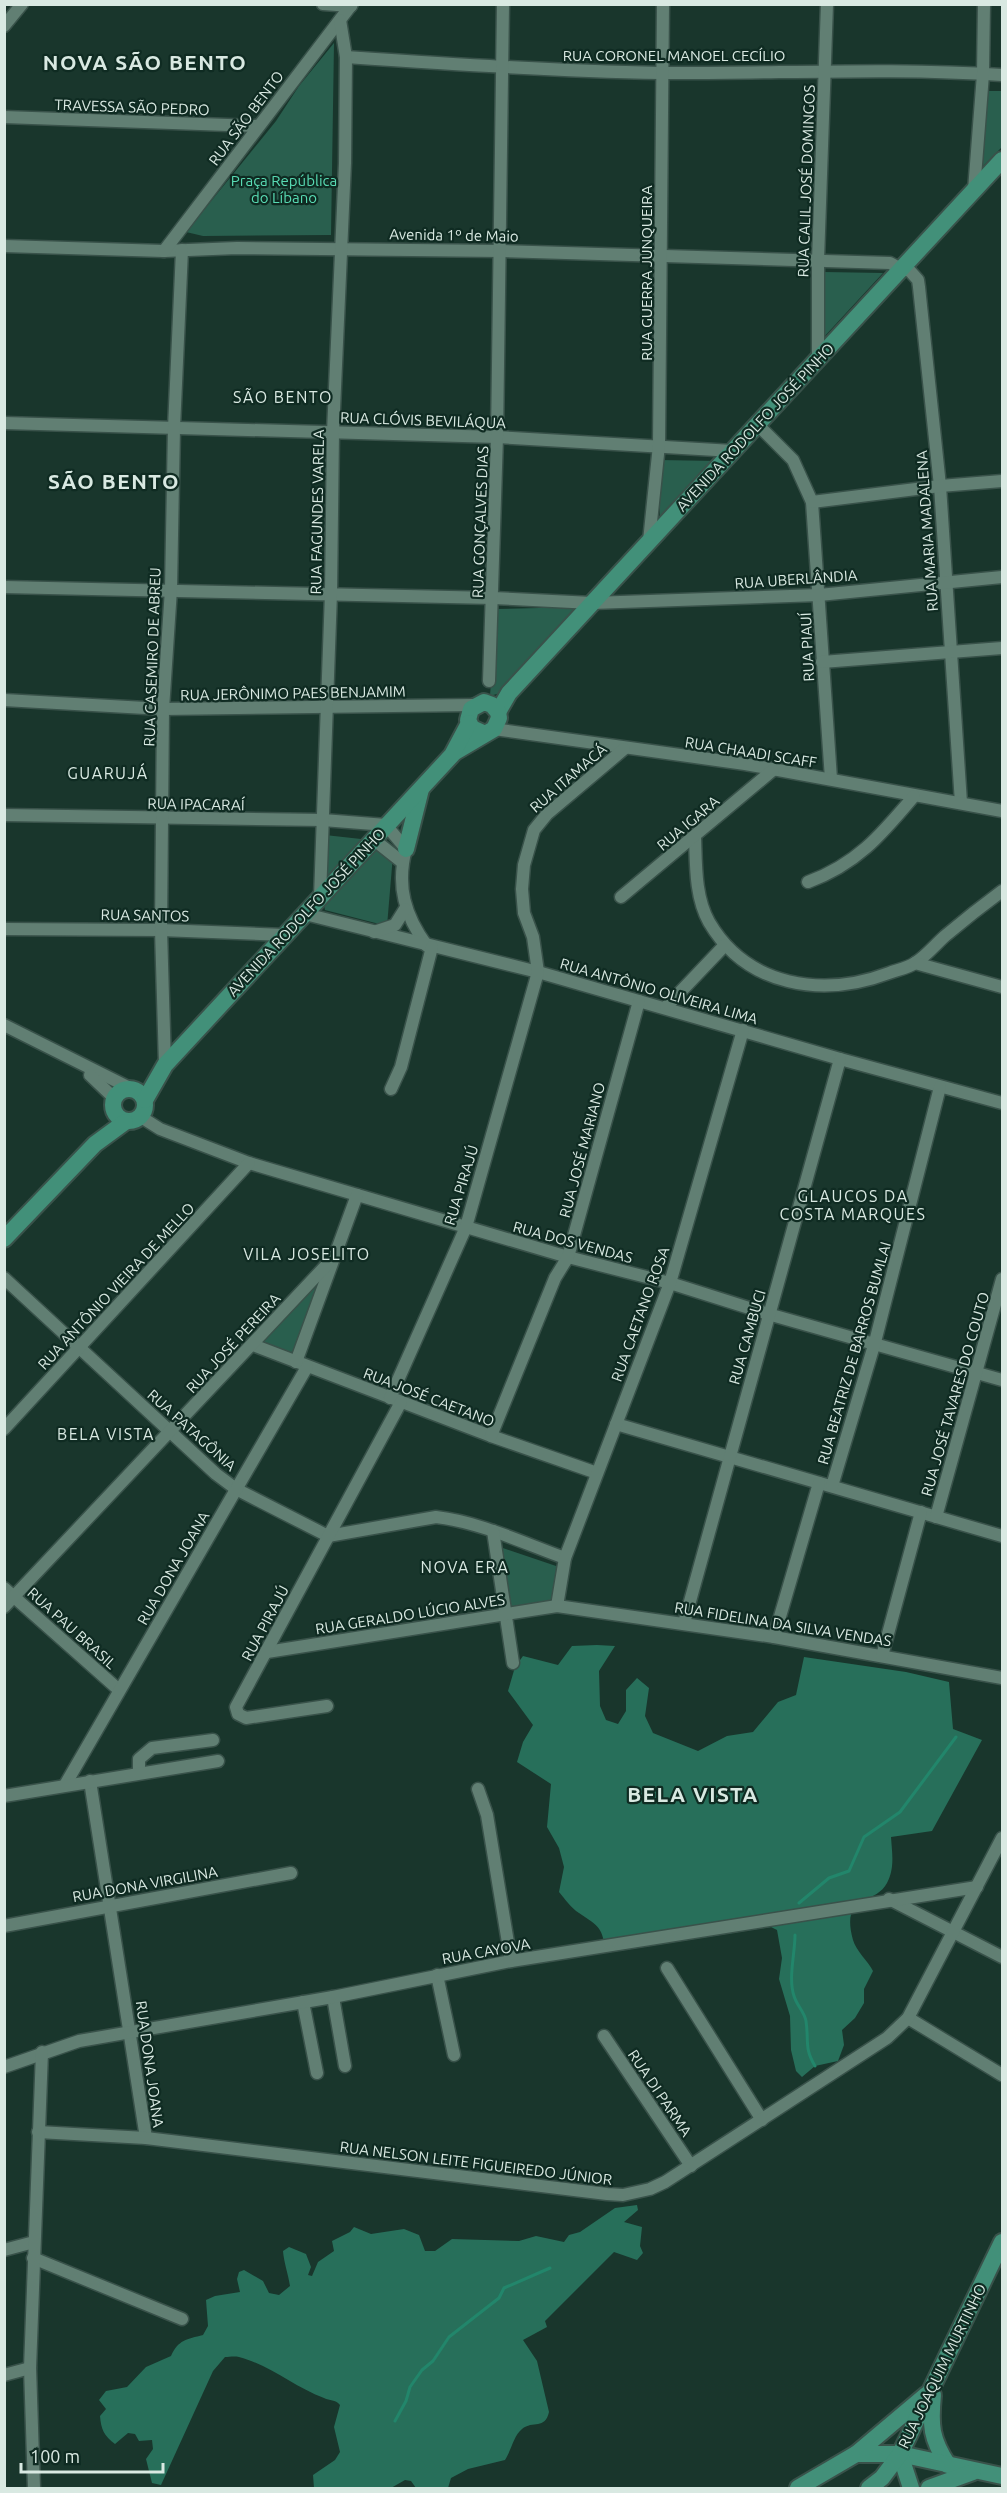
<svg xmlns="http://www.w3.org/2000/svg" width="1007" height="2493" font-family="Ubuntu,sans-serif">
<rect width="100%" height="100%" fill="#19362c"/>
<!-- green -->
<g fill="#295f4e">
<path d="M334,43L331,235L203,236L186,232L276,121L299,86Z"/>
<path d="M986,91H1002V147L982,167Z"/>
<path d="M824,272L883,273L823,338Z"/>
<path d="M659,460L717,461L660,520Z"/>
<path d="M580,607L507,691L490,696L496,609Z"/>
<path d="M325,835L370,840L393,855L387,926L325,910L322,890Z"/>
<path d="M327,1269L293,1359L261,1344Z"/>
<path d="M500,1547L559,1567L552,1600L510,1609Z"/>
</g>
<!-- forest -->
<g fill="#276f5a">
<path d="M597,1645L615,1646L599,1671L600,1706L606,1720L618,1724L626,1711V1690L637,1678L649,1688L645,1716L653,1733L698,1751L727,1736L753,1732L778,1702L796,1695L804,1657L906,1672L949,1682L953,1729L982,1740L932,1831L891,1837C892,1853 895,1868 887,1883C875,1906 840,1893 853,1940C856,1951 868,1961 873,1971L864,1989V2003L855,2018L842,2030L844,2045L838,2061L815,2066L802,2077L796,2071L791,2050L790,2016L779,1979L782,1958L777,1930L771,1927L606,1953C602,1927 600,1927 579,1913C571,1908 565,1899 559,1892L564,1867L559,1848L547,1827L551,1784L517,1762L523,1742L533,1725L508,1691L515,1667L523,1656L558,1665L572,1646Z"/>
<path d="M637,2205L638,2210L624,2222L642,2227L640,2246L643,2253L637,2260L614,2252L545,2321L547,2327L523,2340L537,2361L549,2412C545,2430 533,2420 522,2429C514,2435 511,2451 505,2460L468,2469L451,2478L448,2488H416L411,2481L405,2480L391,2488H314L313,2475L335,2460L340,2452L334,2427L340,2405C335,2399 330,2401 324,2398C294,2387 270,2365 239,2357C234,2356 229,2357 225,2357L213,2371L161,2485L152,2483L146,2459L153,2449L152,2440L139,2441L135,2434L128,2433L115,2444C104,2436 101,2429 100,2416L106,2409L99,2400L106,2391L127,2387L146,2367L171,2356C178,2340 187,2339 203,2335L208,2326L206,2300L215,2296L240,2292L237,2279L239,2272L244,2270L263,2281L269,2293L279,2295L290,2286C288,2273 284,2263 283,2251L289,2247L306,2254L311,2267L308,2275L312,2276L318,2262L334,2251L332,2241L350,2232L354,2227L371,2234L404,2229L419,2235L425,2251H435L452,2239L519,2241L536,2236L564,2242L569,2235L580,2232L615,2208Z"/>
</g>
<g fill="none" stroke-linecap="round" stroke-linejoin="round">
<!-- stream -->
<g stroke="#22866b" stroke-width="3">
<path d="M799,1903L829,1878L849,1871L864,1837L900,1812L956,1737"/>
<path d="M795,1935C795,1954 788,1978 794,1996C797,2006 804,2011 806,2021C809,2041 804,2048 815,2066"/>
<path d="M395,2421L406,2401L410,2387L422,2370L433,2361L449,2337L499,2298L504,2288L550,2268"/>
</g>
<defs>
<g id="minor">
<path d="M323,4L351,6"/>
<path d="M4,26L22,4"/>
<path d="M346,57C451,64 556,71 661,73C774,74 889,67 1002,75"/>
<path d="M4,117L258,126"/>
<path d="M974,190L983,74L984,4"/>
<path d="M4,246L164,251L237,248L501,251L890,263L901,269L910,271L918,280L919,287L940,486L961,803"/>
<path d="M164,251L352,4"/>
<path d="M818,359V260L827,4"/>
<path d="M4,423L497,437L733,451"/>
<path d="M757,424L793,460L812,502L831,779"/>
<path d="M812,502L940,486L1002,481"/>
<path d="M649,541L659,445L663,4"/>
<path d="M4,587L493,598L592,603L819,595L1002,577"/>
<path d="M822,662L1002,648"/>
<path d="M489,681L497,437L503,4"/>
<path d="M4,700L163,709L474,705"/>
<path d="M494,729L745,764L1002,811"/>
<path d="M4,815L323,820L386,825L406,849C396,886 405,916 427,946"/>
<path d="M695,837C696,865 695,897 709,922C747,987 823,998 889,973C897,970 908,968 915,963C925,957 936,944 945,936C964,920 983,905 1002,891"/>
<path d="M373,839L402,862"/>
<path d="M808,882C857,864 881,835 914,796"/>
<path d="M320,897L331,593L333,432L345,163L346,57L340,20"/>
<path d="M621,897L773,770"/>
<path d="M305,914L538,972L840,1059L1002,1103"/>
<path d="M4,929L161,930L284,935"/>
<path d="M374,932L395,925L405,909"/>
<path d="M915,963L1002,987"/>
<path d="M666,1007L725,945"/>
<path d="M4,1025L132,1089"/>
<path d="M165,1065L161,930L163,709L171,589L174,428L182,250"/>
<path d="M90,1075L114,1098"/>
<path d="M391,1089L401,1067L432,947"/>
<path d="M141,1117L160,1129L249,1163L568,1257L670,1283L768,1314L1002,1380"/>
<path d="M4,1278L216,1474L236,1489L328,1536L436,1517C480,1522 523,1543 565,1558"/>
<path d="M253,1345L491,1436L597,1473"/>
<path d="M296,1362L357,1195"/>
<path d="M390,1398L466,1227L538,972L533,937L524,913L522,889L524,865L534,830L547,814L624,749"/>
<path d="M616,1424L1002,1536"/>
<path d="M4,1429L249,1163"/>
<path d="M491,1436L555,1278L568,1257L639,1001"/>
<path d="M832,1486L875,1342L940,1087"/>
<path d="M936,1517L1002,1279"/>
<path d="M493,1531L513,1663"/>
<path d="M4,1588L119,1690"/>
<path d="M557,1606L565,1558L670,1283L743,1030"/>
<path d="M4,1607L335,1256"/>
<path d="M684,1623L840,1059"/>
<path d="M774,1637L819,1483"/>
<path d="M267,1652L557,1606L774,1637L1002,1678"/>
<path d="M882,1656L921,1512"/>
<path d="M327,1706L246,1718L238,1714L236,1707L401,1402"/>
<path d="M139,1773V1759L152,1748L213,1740"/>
<path d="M90,1781L146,2138"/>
<path d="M65,1785L307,1367"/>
<path d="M478,1789L487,1815L511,1961"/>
<path d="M4,1796L218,1761"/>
<path d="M889,1899L1002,1957"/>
<path d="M4,1926L291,1873"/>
<path d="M667,1968L762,2120"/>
<path d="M437,1975L454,2055"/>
<path d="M333,1997L345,2066"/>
<path d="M303,2002L317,2073"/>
<path d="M908,2018L1002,2075"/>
<path d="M604,2036L691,2166"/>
<path d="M4,2067L79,2041L333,1997L511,1961L977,1887"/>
<path d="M38,2132L146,2138L607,2194L623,2195L650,2189L665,2182L887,2038L908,2018L1002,1838"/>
<path d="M4,2250L34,2242"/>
<path d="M33,2258L182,2319"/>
<path d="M4,2375L30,2368"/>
<path d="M34,2488L30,2368L42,2052"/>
</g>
<g id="major">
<path d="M498,712L509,693L1002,160"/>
<path d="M455,752L494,729L499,718L498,712L492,705L484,702L471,709L468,720L472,728L483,733"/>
<path d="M406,849L421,789"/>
<circle cx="129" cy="1105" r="16"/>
<path d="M145,1100L165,1065L452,755L469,723"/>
<path d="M4,1239L95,1144L125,1122"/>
<path d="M933,2395C930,2425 931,2439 948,2465"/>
<path d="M856,2454H900L1002,2476"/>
<path d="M900,2454L911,2488"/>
<path d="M798,2488L856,2454L926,2395"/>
<path d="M869,2488L882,2478L900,2454L1002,2242"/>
<path d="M929,2488L973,2472"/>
</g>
</defs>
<!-- minor casing -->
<use href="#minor" stroke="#39524a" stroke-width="15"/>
<!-- major casing -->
<use href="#major" stroke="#39524a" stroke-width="20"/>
<!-- minor -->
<use href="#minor" stroke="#617f73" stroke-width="12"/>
<!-- major -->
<use href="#major" stroke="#429079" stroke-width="16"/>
</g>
<g text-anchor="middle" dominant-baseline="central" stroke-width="4.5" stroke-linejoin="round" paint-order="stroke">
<!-- street labels -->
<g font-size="15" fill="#d9e9e2" stroke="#0f2b22">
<text x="674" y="55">RUA CORONEL MANOEL CECÍLIO</text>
<text transform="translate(132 107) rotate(2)">TRAVESSA SÃO PEDRO</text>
<text transform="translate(246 118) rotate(-53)">RUA SÃO BENTO</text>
<text transform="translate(806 181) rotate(-88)">RUA CALIL JOSÉ DOMINGOS</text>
<text transform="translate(454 235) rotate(1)">Avenida 1º de Maio</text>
<text transform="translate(646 273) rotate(-90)">RUA GUERRA JUNQUEIRA</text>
<text transform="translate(423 420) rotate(2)">RUA CLÓVIS BEVILÁQUA</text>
<text transform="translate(755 427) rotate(-47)">AVENIDA RODOLFO JOSÉ PINHO</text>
<text transform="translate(317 512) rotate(-89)">RUA FAGUNDES VARELA</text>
<text transform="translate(480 522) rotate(-88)">RUA GONÇALVES DIAS</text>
<text transform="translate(927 531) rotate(-94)">RUA MARIA MADALENA</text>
<text transform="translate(796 579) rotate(-4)">RUA UBERLÂNDIA</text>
<text transform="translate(807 647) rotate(-93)">RUA PIAUÍ</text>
<text transform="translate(152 657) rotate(-88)">RUA CASEMIRO DE ABREU</text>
<text transform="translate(293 693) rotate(-1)">RUA JERÔNIMO PAES BENJAMIM</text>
<text transform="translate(751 752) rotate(9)">RUA CHAADI SCAFF</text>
<text transform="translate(568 778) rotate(-41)">RUA ITAMACÁ</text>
<text transform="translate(196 804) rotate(1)">RUA IPACARAÍ</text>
<text transform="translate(688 823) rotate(-40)">RUA IGARA</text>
<text transform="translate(306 912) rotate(-47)">AVENIDA RODOLFO JOSÉ PINHO</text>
<text transform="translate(145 915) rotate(1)">RUA SANTOS</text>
<text transform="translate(659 991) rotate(16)">RUA ANTÔNIO OLIVEIRA LIMA</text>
<text transform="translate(582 1150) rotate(-75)">RUA JOSÉ MARIANO</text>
<text transform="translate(461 1185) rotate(-73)">RUA PIRAJÚ</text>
<text transform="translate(573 1242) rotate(15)">RUA DOS VENDAS</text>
<text transform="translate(116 1286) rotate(-47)">RUA ANTÔNIO VIEIRA DE MELLO</text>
<text transform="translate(640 1314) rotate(-70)">RUA CAETANO ROSA</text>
<text transform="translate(747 1337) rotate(-74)">RUA CAMBUCI</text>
<text transform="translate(233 1343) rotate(-47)">RUA JOSÉ PEREIRA</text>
<text transform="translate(854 1353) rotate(-74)">RUA BEATRIZ DE BARROS BUMLAI</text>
<text transform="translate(955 1394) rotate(-74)">RUA JOSÉ TAVARES DO COUTO</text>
<text transform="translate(429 1397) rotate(21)">RUA JOSÉ CAETANO</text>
<text transform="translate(192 1430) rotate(42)">RUA PATAGÔNIA</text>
<text transform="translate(173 1568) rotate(-60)">RUA DONA JOANA</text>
<text transform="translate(410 1614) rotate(-9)">RUA GERALDO LÚCIO ALVES</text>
<text transform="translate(265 1623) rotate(-62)">RUA PIRAJÚ</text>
<text transform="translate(783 1624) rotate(9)">RUA FIDELINA DA SILVA VENDAS</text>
<text transform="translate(72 1628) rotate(42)">RUA PAU BRASIL</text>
<text transform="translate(145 1884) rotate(-10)">RUA DONA VIRGILINA</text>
<text transform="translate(486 1951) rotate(-10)">RUA CAYOVA</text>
<text transform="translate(150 2064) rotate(82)">RUA DONA JOANA</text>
<text transform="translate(660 2093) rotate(56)">RUA DI PARMA</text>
<text transform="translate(476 2163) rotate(7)">RUA NELSON LEITE FIGUEIREDO JÚNIOR</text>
<text transform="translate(942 2366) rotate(-64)">RUA JOAQUIM MURTINHO</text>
</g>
<!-- park labels -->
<g font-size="15" fill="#59dcb4" stroke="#0f2b22">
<text x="284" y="180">Praça República<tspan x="284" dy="17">do Líbano</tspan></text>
</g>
<!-- neighbourhood labels -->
<g font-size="16" letter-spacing="1.5" fill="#d9e9e2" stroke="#0f2b22">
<text x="283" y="397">SÃO BENTO</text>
<text x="108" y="773">GUARUJÁ</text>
<text x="853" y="1196">GLAUCOS DA<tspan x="853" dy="18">COSTA MARQUES</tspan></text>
<text x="307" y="1254">VILA JOSELITO</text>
<text x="106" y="1434">BELA VISTA</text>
<text x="465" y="1567">NOVA ERA</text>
</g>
<!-- district labels -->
<g font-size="21" font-weight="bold" letter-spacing="1.5" fill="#d9e9e2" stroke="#0f2b22">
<text x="145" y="62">NOVA SÃO BENTO</text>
<text x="114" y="481">SÃO BENTO</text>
<text x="693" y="1794">BELA VISTA</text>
</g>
</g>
<!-- border -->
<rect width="1007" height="2493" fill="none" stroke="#d9e9e2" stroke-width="12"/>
<!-- scale -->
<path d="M21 2463v9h142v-9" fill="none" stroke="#d9e9e2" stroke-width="3"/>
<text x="30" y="2463" font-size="18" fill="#d9e9e2" stroke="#0f2b22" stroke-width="4.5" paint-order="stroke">100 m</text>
</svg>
